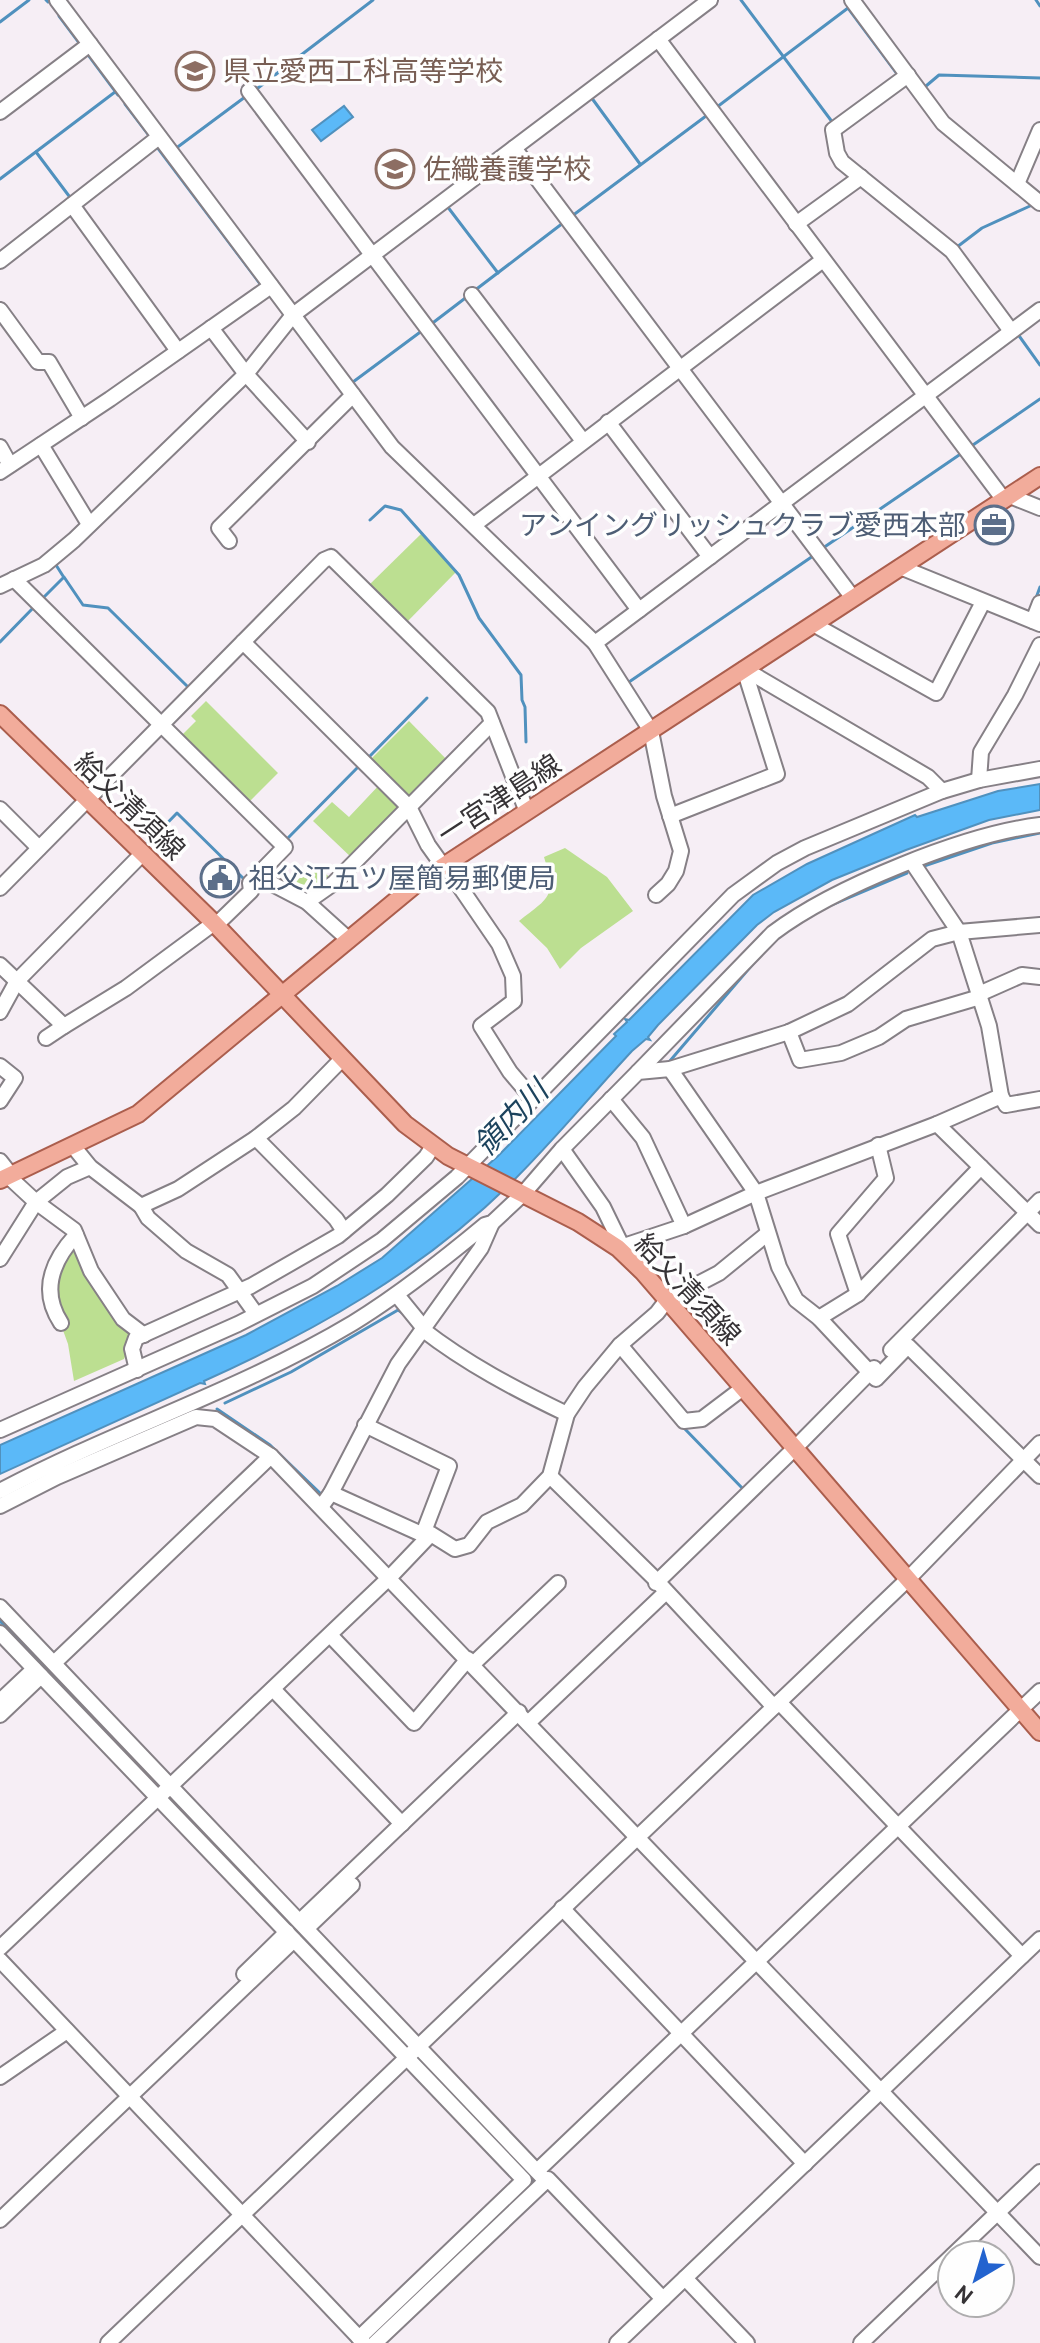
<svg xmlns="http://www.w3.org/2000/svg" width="1040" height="2343" font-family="Cabin,'Noto Sans JP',sans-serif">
<rect width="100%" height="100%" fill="#f6eef5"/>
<!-- green -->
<g fill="#bcdf91">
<path d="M421,534L456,572L405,624L367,587Z"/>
<path d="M206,701L278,773L247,804L180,737L196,721L191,716Z"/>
<path d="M409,721L450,763L411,803L367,763Z"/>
<path d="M382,782L403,804L353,859L313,821L332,802L349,817Z"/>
<path d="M565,848L607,877L633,911L581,948L560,969L547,948L519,921C551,896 556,897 544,857Z"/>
<path d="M315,865L333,880L306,899L287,889Z"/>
<path d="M70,1246L77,1249L134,1334L124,1359L74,1381L68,1344L56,1311L53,1276Z"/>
</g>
<!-- water -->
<g fill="#5bb9f8" stroke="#5091be" stroke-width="2">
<path d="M344,106L353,117L321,141L312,130Z"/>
<path d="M1040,784V810L989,820L906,850L832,880L774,912L757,925L658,1025L648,1037L650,1040L646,1039L632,1051C591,1095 552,1143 509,1185C421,1271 315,1331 204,1381L205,1384L200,1383L0,1474V1445L246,1335L337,1286L382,1258L498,1156L616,1036L614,1034L627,1022L625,1019L629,1020L753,895L807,864L915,815L917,817L998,791Z"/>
</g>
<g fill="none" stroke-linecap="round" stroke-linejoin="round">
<!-- stream -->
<g stroke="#5091be" stroke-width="3">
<path d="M46,0L48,2"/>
<path d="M741,0L833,123"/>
<path d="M1036,0L1040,6"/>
<path d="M59,16L80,44"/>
<path d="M0,22L29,0"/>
<path d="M86,52L118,95"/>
<path d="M926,86L939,75L1040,78"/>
<path d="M254,91L373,0"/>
<path d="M591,97L640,164"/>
<path d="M125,104L151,138"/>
<path d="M717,107L848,8L898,75"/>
<path d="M157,147L261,285"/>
<path d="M175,149L245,97"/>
<path d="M36,152L72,200"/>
<path d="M0,179L115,92"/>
<path d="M447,206L498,273"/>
<path d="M572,216L706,116"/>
<path d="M957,247L982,228L1030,206"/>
<path d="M474,291L563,223"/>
<path d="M430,325L468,296"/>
<path d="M1017,333L1040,365"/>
<path d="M353,382L423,330"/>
<path d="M970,447L1040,399"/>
<path d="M370,520L385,506L401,510L459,575L479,618L521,675L522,700L525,707L526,742"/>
<path d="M823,548L962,453"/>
<path d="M56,565L63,576"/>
<path d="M1036,598L1040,587"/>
<path d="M41,600L64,577L83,605L108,608L189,688L190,686"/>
<path d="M0,642L34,607"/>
<path d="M629,682L813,556"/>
<path d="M368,758L427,698"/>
<path d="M285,841L361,764"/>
<path d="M144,847L177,813L246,881"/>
<path d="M924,866L992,843L1040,833"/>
<path d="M831,905L907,873"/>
<path d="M669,1062L758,958"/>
<path d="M225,1403L291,1372L398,1310L407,1316"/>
<path d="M217,1409L270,1445L321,1494"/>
<path d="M683,1427L745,1491"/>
<path d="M0,1621L160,1788"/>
<path d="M169,1797L409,2048"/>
<path d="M416,2055L534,2179L528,2185"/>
<path d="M368,2340L463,2248"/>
</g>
<defs>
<g id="minor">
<path d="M57,0L392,447L595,643L651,731L664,796L681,851L676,871L668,884L656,895"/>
<path d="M852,0L943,123L1040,203"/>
<path d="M658,39L1004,500"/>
<path d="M908,75L833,130L837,153L842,162L952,251L1011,331"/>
<path d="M249,91L639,610"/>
<path d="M0,112L90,44"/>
<path d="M514,148L853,598"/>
<path d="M1017,184L1040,130"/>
<path d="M72,205L178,351"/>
<path d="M796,224L861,177"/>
<path d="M0,261L159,137"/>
<path d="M472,295L583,441"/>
<path d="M0,310L38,362H49L82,418"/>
<path d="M211,328L246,374L308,442"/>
<path d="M608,422L710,557"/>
<path d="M41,445L89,524"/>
<path d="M0,447L10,465"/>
<path d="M0,472L110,399L271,286"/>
<path d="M1010,496L1040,508"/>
<path d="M474,525L823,260"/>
<path d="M229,541L219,528L353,395"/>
<path d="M900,567L1040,624"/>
<path d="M14,579L285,847L250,883L251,891L216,925"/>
<path d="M0,586L44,565L74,540L246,374L293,315L710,0"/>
<path d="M1033,621L1040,603"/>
<path d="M813,624L936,693L983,602"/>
<path d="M243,642L409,807L428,845L443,866"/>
<path d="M595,643L1040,310"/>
<path d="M744,669L928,777L942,791"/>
<path d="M979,780L981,752L1015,695L1040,645"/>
<path d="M0,809L39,848"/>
<path d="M670,816L777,774L744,669"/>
<path d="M912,862L959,932L989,1026L1001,1096"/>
<path d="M445,865L499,944L513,976L514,1001L481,1026L510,1072L533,1099"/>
<path d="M257,876L307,902L349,940"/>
<path d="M0,888L324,560L331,557L488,712L527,812"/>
<path d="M307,902L334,883L492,723"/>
<path d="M0,965L64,1026L126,988L214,923"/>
<path d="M979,994L1022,975L1040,977"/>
<path d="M0,1012L17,981L142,854"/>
<path d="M789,1032L800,1060L841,1053L879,1037L906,1019L980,997"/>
<path d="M46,1038L64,1026"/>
<path d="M0,1066L15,1078L0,1101"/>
<path d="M670,1069L756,1193L779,1267L796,1300L819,1318L876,1379L908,1346L1040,1476"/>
<path d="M638,1072L773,933C834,887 965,834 1040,825"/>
<path d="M611,1099L643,1138L684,1226"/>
<path d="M937,1124L1040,1225"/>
<path d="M256,1138L336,1219L344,1231"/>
<path d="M73,1146L90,1167L141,1206L178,1189L256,1138L294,1108L342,1059"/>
<path d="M562,1149L603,1207L622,1246"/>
<path d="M0,1161L11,1175"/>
<path d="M90,1167L67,1177L36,1202L74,1230L91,1271L123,1319L144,1335"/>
<path d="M141,1206L148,1218L186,1251L228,1275L256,1314"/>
<path d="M618,1248L684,1226L756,1193L937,1124L1001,1096L1006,1105L1040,1099"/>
<path d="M0,1259L36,1202L8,1176"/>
<path d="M858,1294L981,1167"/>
<path d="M397,1295L423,1327"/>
<path d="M819,1318L858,1294L838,1234L886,1178L878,1145"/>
<path d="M61,1323C40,1291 52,1261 76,1235"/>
<path d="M422,1329C467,1364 515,1389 567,1414"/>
<path d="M620,1345L684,1421L702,1419L743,1388"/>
<path d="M891,1350L1040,1200"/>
<path d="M137,1370L132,1349L136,1338L251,1286L338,1236L387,1195L426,1157L433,1146"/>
<path d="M365,1425L449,1466L423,1534"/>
<path d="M0,1430L238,1324L313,1286L382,1240L457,1177L733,895L777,863L805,848L942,791L979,780L1040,769"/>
<path d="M550,1476L653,1577L774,1707"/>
<path d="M0,1491C115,1430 241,1390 353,1323C400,1294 443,1260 485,1225L492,1223L523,1194L562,1149L638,1072L670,1069L789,1032L848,1004L932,939L959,932L1040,925"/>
<path d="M331,1493L428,1537"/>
<path d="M0,1506L57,1477L196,1417L215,1419L271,1456L1040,2257"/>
<path d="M321,1507L331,1493L398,1364L481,1248L492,1223"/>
<path d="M656,1583L795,1448L874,1368"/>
<path d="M0,1607L546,2181"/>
<path d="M0,1633L524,2180L359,2338"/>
<path d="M330,1635L414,1723L468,1659"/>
<path d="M54,1663L271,1456"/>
<path d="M473,1664L558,1583"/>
<path d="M273,1689L402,1824"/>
<path d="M0,1701L34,1669"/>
<path d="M779,1702L1022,1956"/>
<path d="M0,1715L41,1676"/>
<path d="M529,1722L665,1593"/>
<path d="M562,1908L805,2164"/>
<path d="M300,1921L519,1712"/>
<path d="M307,1928L352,1885"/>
<path d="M0,1948L390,1577L431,1534L455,1549L469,1545L487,1522L522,1505L550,1476L567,1414L585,1387L620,1345L657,1313L667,1300L719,1273L767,1234"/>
<path d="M0,1960L364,2343"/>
<path d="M244,1974L287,1932"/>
<path d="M0,2077L67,2031"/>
<path d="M537,2171L1040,1691"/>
<path d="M0,2220L294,1940"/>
<path d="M953,2255L1040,2172"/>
<path d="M685,2278L747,2343"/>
<path d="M108,2343L908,1579L1040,1443"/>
<path d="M375,2343L548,2179L663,2299"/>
<path d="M617,2343L1040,1939"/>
<path d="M861,2343L952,2256"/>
</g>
<g id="major">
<path d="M0,714L214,923L405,1124L448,1156L578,1222L618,1248L643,1272L1040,1732"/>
<path d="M0,1180L138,1114L416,884L1040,476"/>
</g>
</defs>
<!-- minor casing -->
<use href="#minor" stroke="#868086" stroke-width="18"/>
<!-- major casing -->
<use href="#major" stroke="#ab5e4d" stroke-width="20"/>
<!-- minor -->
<use href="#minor" stroke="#fff" stroke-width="14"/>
<!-- major -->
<use href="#major" stroke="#f2ac9b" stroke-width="16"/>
</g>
<!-- icons -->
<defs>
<symbol id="school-ring" viewBox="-11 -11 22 22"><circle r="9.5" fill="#fefefe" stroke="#8d6e63" stroke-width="1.5"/><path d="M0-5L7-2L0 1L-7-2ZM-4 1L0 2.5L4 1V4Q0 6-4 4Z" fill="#8d6e63"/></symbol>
<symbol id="office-ring" viewBox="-11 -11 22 22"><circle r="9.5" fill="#fefefe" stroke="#5c6f8a" stroke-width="1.5"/><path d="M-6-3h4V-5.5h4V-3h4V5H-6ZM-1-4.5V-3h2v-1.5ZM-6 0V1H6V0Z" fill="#5c6f8a"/></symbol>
<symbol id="civic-ring" viewBox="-11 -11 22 22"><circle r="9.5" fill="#fefefe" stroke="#5c6f8a" stroke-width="1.5"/><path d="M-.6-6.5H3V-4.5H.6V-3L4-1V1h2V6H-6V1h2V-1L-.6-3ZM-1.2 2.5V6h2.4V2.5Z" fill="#5c6f8a"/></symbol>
</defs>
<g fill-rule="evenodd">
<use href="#school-ring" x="173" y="49" width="44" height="44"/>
<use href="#school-ring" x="373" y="147" width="44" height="44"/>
<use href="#office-ring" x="972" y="503" width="44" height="44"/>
<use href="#civic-ring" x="198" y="856" width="44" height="44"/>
</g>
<g text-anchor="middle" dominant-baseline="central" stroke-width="7" stroke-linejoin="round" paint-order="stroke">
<!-- education labels -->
<g font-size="28" fill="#785e54" stroke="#fefefe" text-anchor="start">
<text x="223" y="71">県立愛西工科高等学校</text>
<text x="423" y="169">佐織養護学校</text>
</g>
<!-- service labels -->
<g font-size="28" fill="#4e5e75" stroke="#fefefe" text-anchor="end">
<text x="966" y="525">アンイングリッシュクラブ愛西本部</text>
<text x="248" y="878" text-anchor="start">祖父江五ツ屋簡易郵便局</text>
</g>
<!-- street labels -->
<g font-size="28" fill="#363336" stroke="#fefefe">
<text transform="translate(499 799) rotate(-33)">一宮津島線</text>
<text transform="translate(130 806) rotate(44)">給父清須線</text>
<text transform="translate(688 1289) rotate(47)">給父清須線</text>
</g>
<!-- water labels -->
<g font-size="30" font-style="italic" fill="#1c435d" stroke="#fefefe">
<text transform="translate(511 1118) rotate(-46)">領内川</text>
</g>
</g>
<!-- north arrow -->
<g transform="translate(976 2279) rotate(218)"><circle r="38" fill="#fefefe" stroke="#aeadae" stroke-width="2"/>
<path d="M0-6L14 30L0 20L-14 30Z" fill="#2363cf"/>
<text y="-12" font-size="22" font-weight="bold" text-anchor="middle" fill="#363336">N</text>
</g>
</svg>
